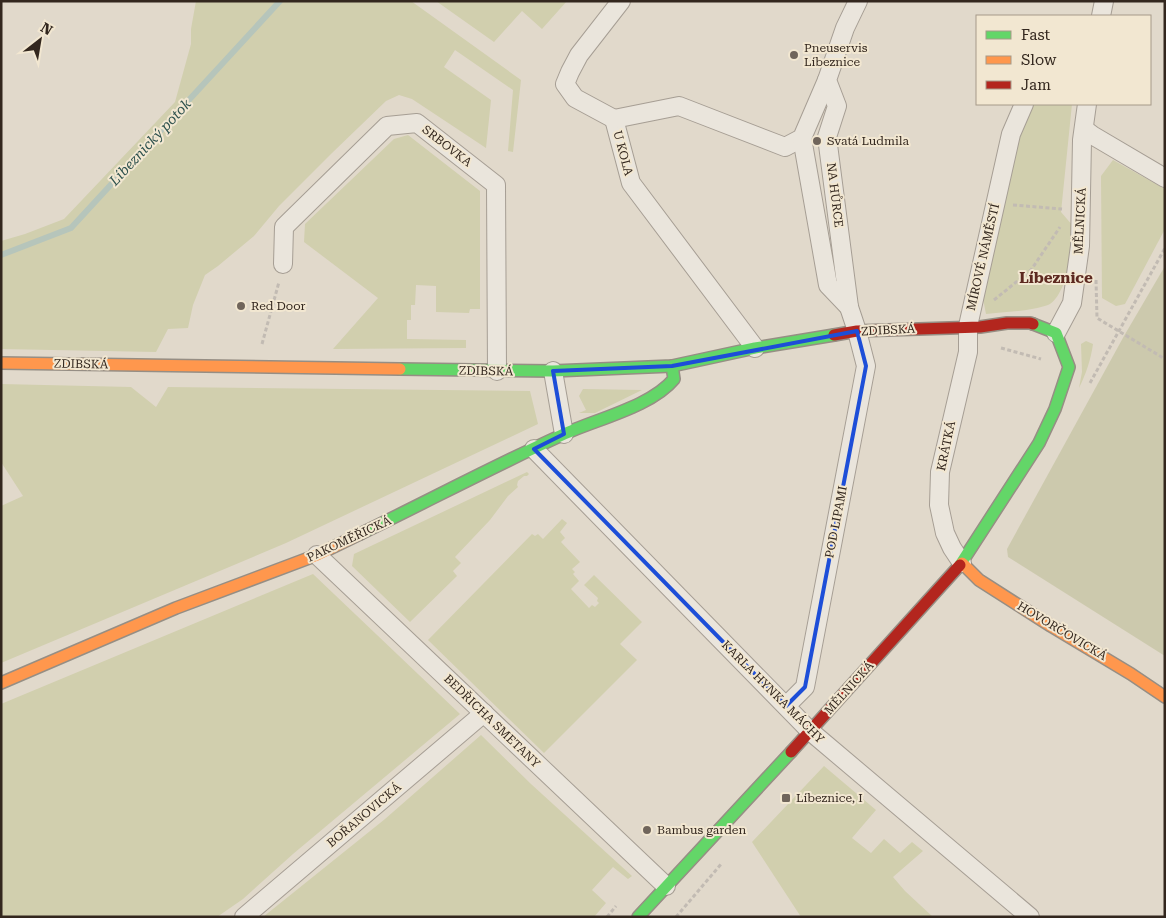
<svg xmlns="http://www.w3.org/2000/svg" width="1166" height="918" font-family="'Roboto Serif',serif">
<rect width="100%" height="100%" fill="#e1d9cb"/>
<!-- green -->
<g fill="#d1cfae">
<path d="M196,1H411L521,80L513,152L508,151L513,90L455,50L444,67L491,100L486,148L412,99L399,95L386,101L332,153L279,206L254,236L218,266L205,275L193,305L188,328L168,329L156,352L1,349V241L25,234L64,219L175,102L191,44V29Z"/>
<path d="M436,1H567L542,29L522,11L494,42Z"/>
<path d="M1020,104H1072L1061,212L1073,226C1072,239 1073,253 1070,265C1067,276 1059,301 1048,305C1032,311 1004,312 986,314L983,299Z"/>
<path d="M408,135L480,191V309H470L469,313L436,312V286L416,285L415,305H411V320H407V339L466,340V348L333,349L378,298L304,242L305,224L394,139Z"/>
<path d="M1113,160L1165,189V229L1125,304L1116,306L1102,298L1101,176Z"/>
<path d="M1086,341L1093,344C1091,359 1086,374 1079,388L1082,372L1081,344Z"/>
<path d="M1,384L131,387L156,407L168,387L530,391L538,424L286,543L1,663V506L23,496L1,462Z"/>
<path d="M583,389L642,390L595,413H579L586,410L579,396Z"/>
<path d="M527,472L529,474L527,476H524L518,481L517,485L518,487L508,496L490,520L455,557L461,563L453,571L457,576L410,622L352,566L354,554Z"/>
<path d="M562,519L567,523L560,532L565,538L561,542L580,562L572,569L575,572L573,574L579,581L571,589L589,608L592,605L595,607L599,603L597,601L598,598L584,585L594,575L642,622L620,644L637,660L544,753L428,640L532,534L535,536L538,534L543,539Z"/>
<path d="M313,574L460,714L293,854L243,899L217,917H1V704Z"/>
<path d="M481,735L531,784L632,876L628,879L613,867L592,890L606,903L594,917H263L385,819Z"/>
<path d="M824,766L876,810L852,838L871,853L884,839L900,853L912,842L923,851L893,877L905,891L933,917H801L752,842Z"/>
</g>
<!-- cemetery -->
<path fill="#ccc9ad" d="M1165,266V656L1008,557L1007,549L1124,336Z"/>
<g fill="none" stroke-linecap="round" stroke-linejoin="round">
<!-- stream -->
<path stroke="#b6c5bb" stroke-width="6" d="M1,255L71,228L280,1"/>
<defs>
<g id="street">
<path d="M1101,16L1104,1"/>
<path d="M614,119L631,183L755,348"/>
<path d="M614,119L679,106L785,147L802,138L827,80"/>
<path d="M614,119L575,98L565,84L570,72L579,55L621,1"/>
<path d="M1084,129L1092,135L1165,178"/>
<path d="M802,138L828,285L849,307"/>
<path d="M283,264L284,227L387,126L417,123L496,185L497,371"/>
<path d="M1056,333L1072,303L1080,246L1082,140L1087,104"/>
<path d="M553,371L564,434"/>
<path d="M534,449L810,731L1030,917"/>
<path d="M317,555L666,886"/>
<path d="M962,563L952,548L945,533L939,505L940,472L968,352V326L1011,134L1024,104"/>
<path d="M786,706L805,687L866,366L857,331L849,307L827,137L837,106L827,80L845,28L858,1"/>
<path d="M244,917L484,713"/>
</g>
<g id="fast">
<path d="M400,369L553,371L672,366L755,348L834,335"/>
<path d="M360,534C428,501 494,466 562,435C596,419 651,407 674,379L672,366"/>
<path d="M960,565L1039,443L1055,409L1069,367L1056,333L1033,324"/>
<path d="M638,917L791,752"/>
</g>
<g id="slow">
<path d="M1,363L400,369"/>
<path d="M962,563L979,580L1051,626L1131,674L1165,697"/>
<path d="M1,683L176,608L317,555L360,534"/>
</g>
<g id="jam">
<path d="M834,335L857,331L980,327L1007,323H1030L1033,324"/>
<path d="M791,752L960,565"/>
</g>
</defs>
<!-- street casing -->
<use href="#street" stroke="#a69e94" stroke-width="20"/>
<!-- fast casing -->
<use href="#fast" stroke="#968e84" stroke-width="14"/>
<!-- slow casing -->
<use href="#slow" stroke="#968e84" stroke-width="14"/>
<!-- jam casing -->
<use href="#jam" stroke="#968e84" stroke-width="14"/>
<!-- path -->
<g stroke="#c2bbb3" stroke-width="3" stroke-dasharray="4 2.5" stroke-linecap="butt">
<path d="M1013,205L1062,209"/>
<path d="M1096,280L1097,318L1165,359"/>
<path d="M994,300L1031,270L1060,227"/>
<path d="M262,344L279,282"/>
<path d="M1001,348L1041,359"/>
<path d="M1090,383L1165,248"/>
<path d="M607,917L616,906"/>
<path d="M676,917L722,863"/>
</g>
<!-- street -->
<use href="#street" stroke="#eae5dc" stroke-width="18"/>
<!-- fast -->
<use href="#fast" stroke="#63d668" stroke-width="11"/>
<!-- slow -->
<use href="#slow" stroke="#ff974d" stroke-width="11"/>
<!-- jam -->
<use href="#jam" stroke="#b3261e" stroke-width="11"/>
</g>
<!-- marked area -->
<path fill="none" stroke="#1d4ed8" stroke-width="4" stroke-linejoin="round" d="M857,331L866,366L805,687L786,706L534,449L564,434L553,371L672,366Z"/>
<!-- markers -->
<g fill="#70655b" stroke="#f2e7d1" stroke-width="2">
<circle cx="794" cy="55" r="5"/>
<circle cx="817" cy="141" r="5"/>
<circle cx="241" cy="306" r="5"/>
<rect x="781" y="793" width="10" height="10" rx="2.5"/>
<circle cx="647" cy="830" r="5"/>
</g>
<g text-anchor="middle" dominant-baseline="central" stroke-width="4" stroke-linejoin="round" paint-order="stroke">
<!-- poi labels -->
<g font-size="12" fill="#33271e" stroke="#f2e7d1" text-anchor="start">
<text x="804" y="48">Pneuservis<tspan x="804" dy="14">Líbeznice</tspan></text>
<text x="827" y="141">Svatá Ludmila</text>
<text x="251" y="306">Red Door</text>
<text x="796" y="798">Líbeznice, I</text>
<text x="657" y="830">Bambus garden</text>
</g>
<!-- street labels -->
<g font-size="12" fill="#33271e" stroke="#f2e7d1">
<text transform="translate(447 146) rotate(38)">SRBOVKA</text>
<text transform="translate(623 153) rotate(75)">U KOLA</text>
<text transform="translate(835 195) rotate(83)">NA HŮRCE</text>
<text transform="translate(1080 221) rotate(-87)">MĚLNICKÁ</text>
<text transform="translate(983 257) rotate(-77)">MÍROVÉ NÁMĚSTÍ</text>
<text transform="translate(888 330) rotate(-3)">ZDIBSKÁ</text>
<text transform="translate(81 364) rotate(1)">ZDIBSKÁ</text>
<text transform="translate(486 371) rotate(1)">ZDIBSKÁ</text>
<text transform="translate(946 446) rotate(-78)">KRÁTKÁ</text>
<text transform="translate(836 522) rotate(-79)">POD LIPAMI</text>
<text transform="translate(349 539) rotate(-25)">PAKOMĚŘICKÁ</text>
<text transform="translate(1062 631) rotate(31)">HOVORČOVICKÁ</text>
<text transform="translate(849 688) rotate(-48)">MĚLNICKÁ</text>
<text transform="translate(773 692) rotate(45)">KARLA HYNKA MÁCHY</text>
<text transform="translate(492 721) rotate(44)">BEDŘICHA SMETANY</text>
<text transform="translate(364 815) rotate(-40)">BOŘANOVICKÁ</text>
</g>
<!-- water labels -->
<g font-size="14" font-style="italic" fill="#2e524e" stroke="#f2e7d1">
<text transform="translate(150 142) rotate(-47)">Líbeznický potok</text>
</g>
<!-- quarter labels -->
<g font-size="15" font-weight="bold" fill="#5d2920" stroke="#f2e7d1">
<text x="1056" y="278">Líbeznice</text>
</g>
</g>
<!-- border -->
<rect width="1166" height="918" fill="none" stroke="#33271e" stroke-width="5"/>
<!-- legend -->
<rect x="976" y="15" width="175" height="90" fill="#f2e7d1" stroke="#a69a89"/>
<rect x="986" y="31" width="25" height="8" fill="#63d668" stroke="#a69a89"/>
<text x="1021" y="40" font-size="15" fill="#33271e">Fast</text>
<rect x="986" y="56" width="25" height="8" fill="#ff974d" stroke="#a69a89"/>
<text x="1021" y="65" font-size="15" fill="#33271e">Slow</text>
<rect x="986" y="81" width="25" height="8" fill="#b3261e" stroke="#a69a89"/>
<text x="1021" y="90" font-size="15" fill="#33271e">Jam</text>
<!-- north arrow -->
<g transform="translate(40 40) rotate(31)" stroke="#f2e7d1" stroke-width="4" paint-order="stroke">
<path d="M0-4L9 19L0 12L-9 19Z" fill="#33271e"/>
<text y="-8" font-size="14" font-weight="bold" text-anchor="middle" fill="#33271e">N</text>
</g>
</svg>
